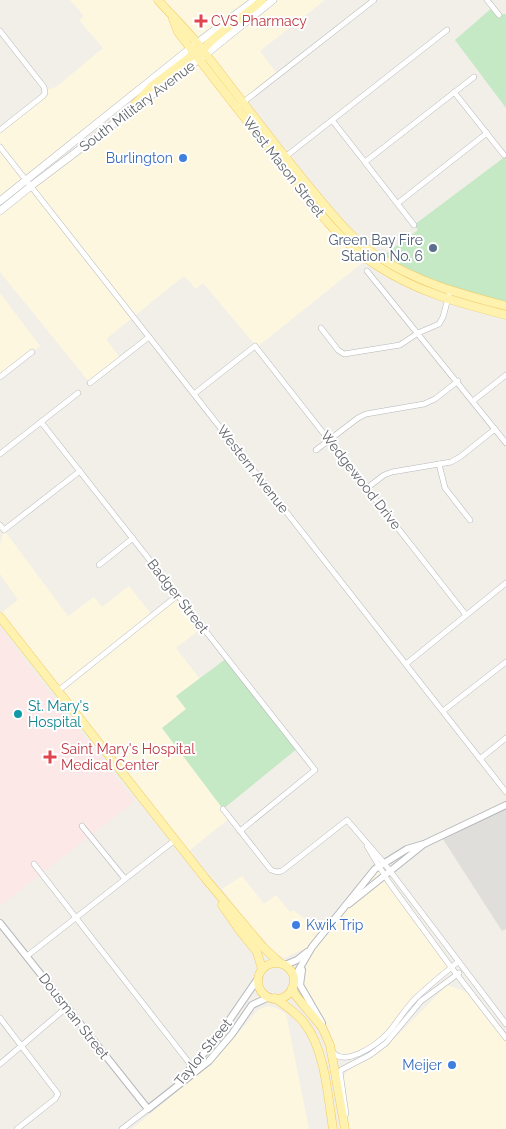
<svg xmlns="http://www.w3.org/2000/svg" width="506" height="1129" font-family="Raleway,sans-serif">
<rect width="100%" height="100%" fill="#f1efe8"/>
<!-- commercial -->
<g fill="#fef7e0">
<path d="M70,0H255L0,201V130L43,96L45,90L56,87L103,48L79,20L84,16Z"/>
<path d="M273,0H325L260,51L278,75L241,105L283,159L324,218L367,259L257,347L203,283L196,289L184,276L106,339L121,359L90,383L0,272V211Z"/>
<path d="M0,293L40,346L0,377Z"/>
<path d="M4,530L68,616L94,597L102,607L129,586L152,615L178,595L203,627L176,648L200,679L176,696L186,709L162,728L230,818L186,853L0,614L18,600L0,574V545Z"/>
<path d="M379,866L451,967L416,998L382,1039L354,1054L341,1055L336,1050L328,1028L303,986L294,983V978L307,955L302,950L284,958L272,951L246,922L222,889L242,876L264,904L276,895L290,912L293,910L323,933Z"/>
<path d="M447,985L467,992L495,1029L506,1032V1129H345L343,1078L348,1070L375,1055L402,1031Z"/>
<path d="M268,1006L276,1008L286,1014L309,1129H132L213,1062L258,1010Z"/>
</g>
<!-- industrial -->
<path fill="#e0deda" d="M506,805V929L502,931L441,836Z"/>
<!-- medical -->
<path fill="#fce8e6" d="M0,628L65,713L135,801L0,906Z"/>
<!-- green -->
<g fill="#c5e8c5">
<path d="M493,7L499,14H506V108L455,40Z"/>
<path d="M506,156V306L450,291L380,258L418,230L414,225Z"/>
<path d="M227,658L298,748L223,809L162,728L186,709L176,696Z"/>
</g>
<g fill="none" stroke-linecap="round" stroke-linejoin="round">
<defs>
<g id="minor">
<path d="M487,0L499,15"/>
<path d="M0,31L44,87L45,93L43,96L0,130"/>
<path d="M454,92L504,155"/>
<path d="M241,104L374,0"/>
<path d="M332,120L414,225"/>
<path d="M0,147L506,792"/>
<path d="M285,157L447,30"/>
<path d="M365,162L474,77"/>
<path d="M398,203L487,133"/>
<path d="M367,271L506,443"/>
<path d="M321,328L338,350L344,354L400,345L418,333L439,324L443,317L450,291"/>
<path d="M0,377L32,352"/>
<path d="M90,383L149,337"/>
<path d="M194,394L255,346L466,615"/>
<path d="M473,401L506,375"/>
<path d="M41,422L315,770L240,831"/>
<path d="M316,450L358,418L366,414L424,404L435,399L458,381"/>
<path d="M0,454L78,393"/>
<path d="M439,464L445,488L470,520"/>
<path d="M367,488L384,475L392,472L451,462L460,457L495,429"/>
<path d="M0,525L4,530L80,471"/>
<path d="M99,565L133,538"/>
<path d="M406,664L506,583"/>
<path d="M58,691L178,595"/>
<path d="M443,711L506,662"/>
<path d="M480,759L506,738"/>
<path d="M223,809L271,870L277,872L282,871L347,820L384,863L506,1024"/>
<path d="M82,826L125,879"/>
<path d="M367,846L388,881L451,967L506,1038"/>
<path d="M34,864L194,1069"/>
<path d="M27,956L175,840"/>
<path d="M0,1018L58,1094L55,1099L17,1129"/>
<path d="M331,1050C343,1069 377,1045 387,1034C397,1023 404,1010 414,1000C427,987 443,974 458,962"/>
<path d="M0,1064L67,1007"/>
<path d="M346,1114L340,1072L341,1070L370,1055L386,1043L421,1001L459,973"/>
<path d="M122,1129L148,1109"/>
</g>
<g id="tertiary">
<path d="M349,904L424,844L506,805"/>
<path d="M0,923L148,1109L209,1061L232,1034L252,1005L269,997"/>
<path d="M285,965L297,960L307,952"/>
<path d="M302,970L300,985L322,1023"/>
<path d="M294,978L312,947L375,869L407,849L424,844"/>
<path d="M178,1082L215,1041L259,977"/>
</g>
<g id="secondary">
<path d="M0,201L197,43L255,0"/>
<path d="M0,211L31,186L206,54L273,0"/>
</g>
<g id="primary">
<path d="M158,0C171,15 185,28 197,43C234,90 269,138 307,184C329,210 350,239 379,257C418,283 461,294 506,306"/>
<path d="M173,19L178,32C213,77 247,122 283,166C311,202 337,240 376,265C417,292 459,303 506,315"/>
<path d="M201,53C211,36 246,16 262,0"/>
<path d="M127,113L152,86L189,58L195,50"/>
<path d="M0,617L205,878L263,947L280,963"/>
<path d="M222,905L240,931L257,952L262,969"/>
<circle cx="276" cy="981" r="18"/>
<path d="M292,988L296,996L322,1027L330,1045L345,1129"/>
<path d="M275,998C286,1006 297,1013 305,1024C325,1050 328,1097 333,1129"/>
</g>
</defs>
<!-- minor casing -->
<use href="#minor" stroke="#b5b8bc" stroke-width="6"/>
<!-- tertiary casing -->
<use href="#tertiary" stroke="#b5b8bc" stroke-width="8"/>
<!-- secondary casing -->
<use href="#secondary" stroke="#b6babf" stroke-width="8"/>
<!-- primary casing -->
<use href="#primary" stroke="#f2c960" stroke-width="9"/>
<!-- minor -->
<use href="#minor" stroke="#fff" stroke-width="5"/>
<!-- tertiary -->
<use href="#tertiary" stroke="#fff" stroke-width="6"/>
<!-- secondary -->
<use href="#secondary" stroke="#fff" stroke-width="7"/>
<!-- primary -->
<use href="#primary" stroke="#fff2af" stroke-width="8"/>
</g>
<!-- markers -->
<g fill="#e0444e" stroke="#fff" stroke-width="2">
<path d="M198.5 13.5h5v5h5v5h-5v5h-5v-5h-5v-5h5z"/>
<path d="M47.5 749.5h5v5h5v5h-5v5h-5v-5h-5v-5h5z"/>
</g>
<g fill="#3f7fe0" stroke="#fff" stroke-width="2">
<circle cx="183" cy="158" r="5"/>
<circle cx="296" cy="925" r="5"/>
<circle cx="452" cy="1065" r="5"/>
</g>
<circle fill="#5c6f8a" stroke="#fff" stroke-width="2" cx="433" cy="248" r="5"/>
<circle fill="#0f9aa8" stroke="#fff" stroke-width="2" cx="18" cy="714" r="5"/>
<g text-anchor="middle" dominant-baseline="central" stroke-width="4" stroke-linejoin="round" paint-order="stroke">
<!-- health labels -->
<g font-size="14" fill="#be3a42" stroke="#fff" text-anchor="start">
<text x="211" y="21">CVS Pharmacy</text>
<text x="61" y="749">Saint Mary's Hospital<tspan x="61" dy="16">Medical Center</tspan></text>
</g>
<!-- street labels -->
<g font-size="14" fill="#5f6368" stroke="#fff">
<text transform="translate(137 106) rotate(-37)">South Military Avenue</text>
<text transform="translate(284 167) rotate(52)">West Mason Street</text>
<text transform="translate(253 469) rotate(52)">Western Avenue</text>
<text transform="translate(361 480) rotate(52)">Wedgewood Drive</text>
<text transform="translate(178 596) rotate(52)">Badger Street</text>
<text transform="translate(74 1016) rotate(52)">Dousman Street</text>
<text transform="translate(203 1052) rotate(-51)">Taylor Street</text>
</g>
<!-- shop labels -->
<g font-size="14" fill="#366cbe" stroke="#fff" text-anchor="end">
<text x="173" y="158">Burlington</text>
<text x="306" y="925" text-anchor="start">Kwik Trip</text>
<text x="442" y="1065">Meijer</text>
</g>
<!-- service labels -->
<g font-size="14" fill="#4e5e75" stroke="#fff" text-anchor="end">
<text x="423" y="240">Green Bay Fire<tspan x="423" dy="16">Station No. 6</tspan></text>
</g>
<!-- culture labels -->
<g font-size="14" fill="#0d838f" stroke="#fff" text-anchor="start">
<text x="28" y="706">St. Mary's<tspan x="28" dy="16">Hospital</tspan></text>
</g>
</g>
</svg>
